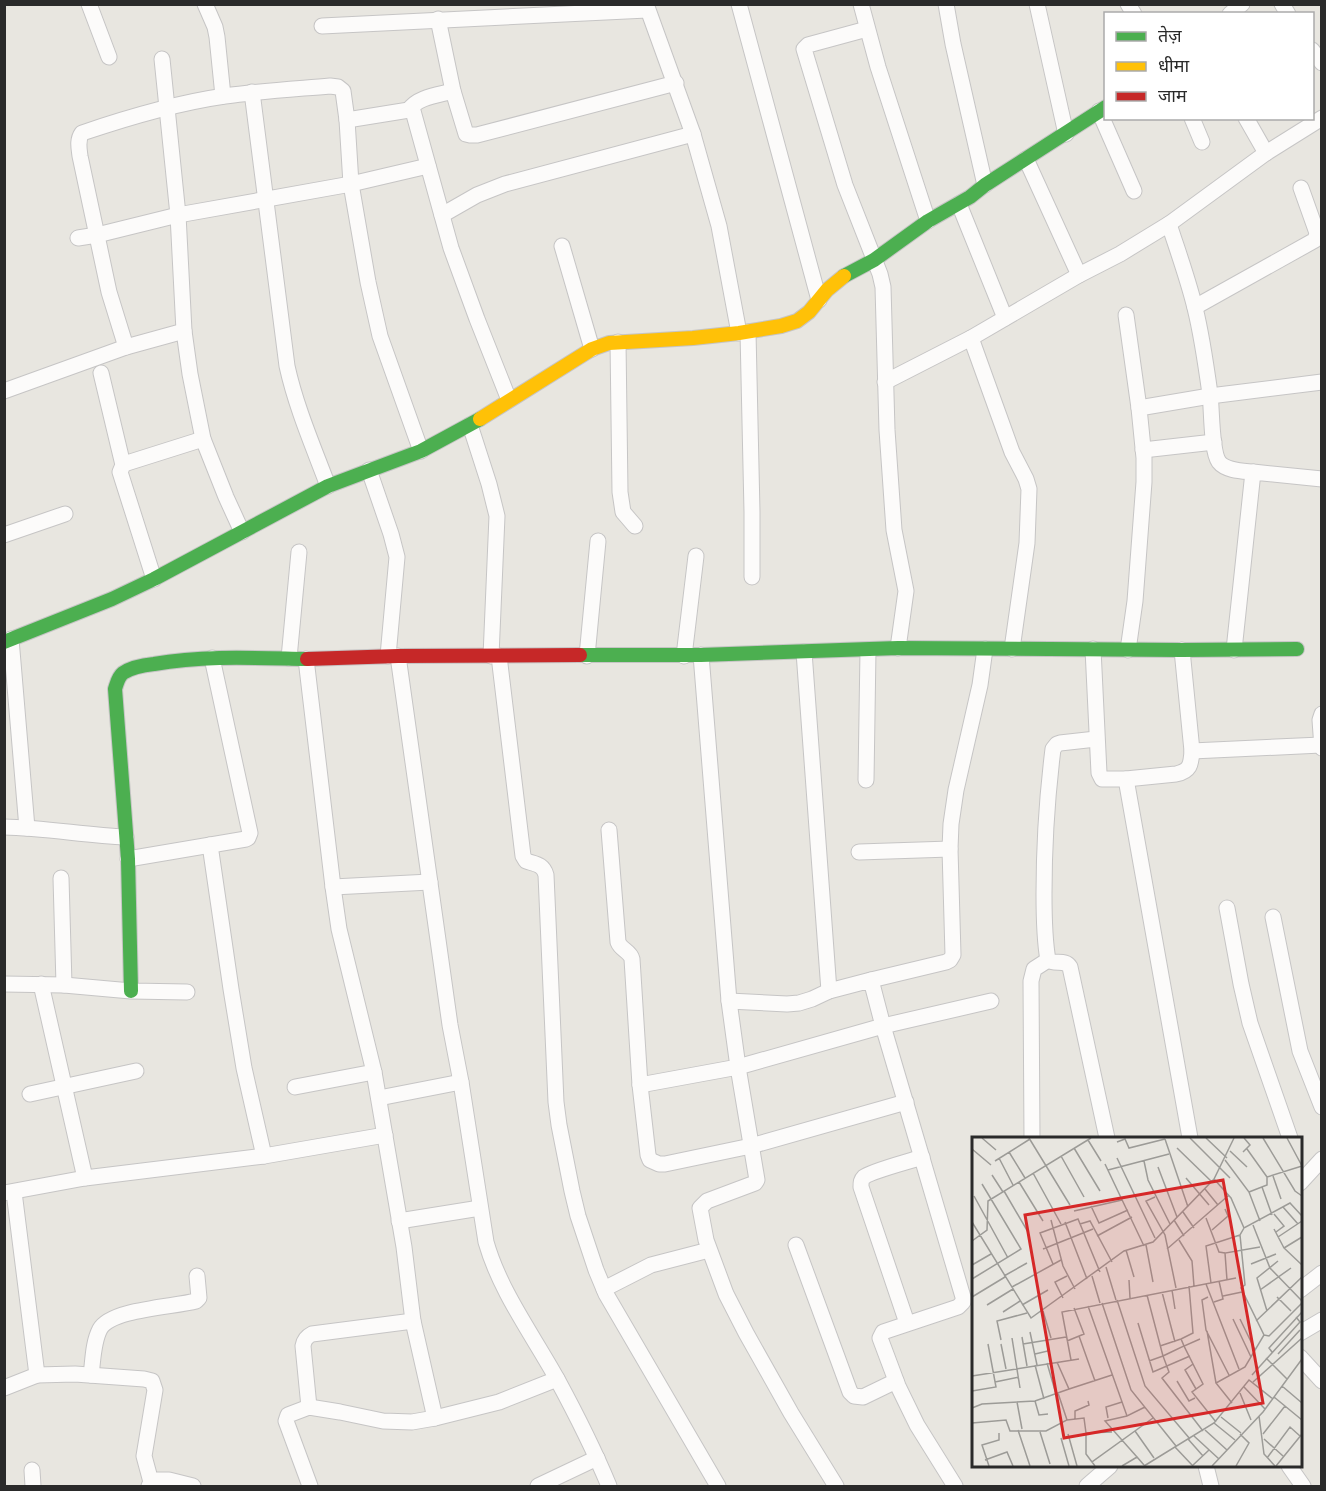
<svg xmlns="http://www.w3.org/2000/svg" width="1326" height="1491" font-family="'PT Sans Narrow','Noto Sans Devanagari',sans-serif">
<rect width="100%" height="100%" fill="#e8e6e0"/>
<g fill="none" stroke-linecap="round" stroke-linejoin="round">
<defs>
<g id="street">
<path d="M89,4L109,57"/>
<path d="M205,4L215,27L217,37L223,96"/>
<path d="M646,4L693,134L719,226L739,333"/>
<path d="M739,4L819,300"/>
<path d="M861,4L878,67L928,221"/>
<path d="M946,4L953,44L985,185"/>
<path d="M1037,4L1066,134"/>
<path d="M1128,4L1134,14"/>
<path d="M1282,4L1288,14"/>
<path d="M1230,14L1242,4"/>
<path d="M438,19L453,91L466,134L470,135H477L676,83"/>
<path d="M322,26L647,10"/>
<path d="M867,29L808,45L804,49L845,185L880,274L883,287L887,430L894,530L906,591L898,648"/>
<path d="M1312,50L1322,63"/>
<path d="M162,59L178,215L184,331L190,374L203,439L226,497L242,532"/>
<path d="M252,92L287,366C296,407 313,446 328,486"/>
<path d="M409,110C417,97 439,95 453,91"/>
<path d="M1099,111L1134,191"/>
<path d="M1192,118L1202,142"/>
<path d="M1246,118L1266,153"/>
<path d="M347,120L409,110L413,111L451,248L477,319L509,400"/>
<path d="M1026,159L1079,275"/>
<path d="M959,204L1005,318"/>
<path d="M442,215L477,195L505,184L693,134"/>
<path d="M1169,224C1178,252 1188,279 1195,308C1202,336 1206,365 1210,394C1212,409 1211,451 1219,462C1226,471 1243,471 1253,472"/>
<path d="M78,238L97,235L178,215L351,184L428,166"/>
<path d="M562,246L592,349"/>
<path d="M1195,307L1315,240L1317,233L1301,188"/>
<path d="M1126,315L1139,408"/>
<path d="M748,332L752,512V577"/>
<path d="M971,338L1012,452L1026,479L1029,489L1027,543L1012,649"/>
<path d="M618,342L620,492L623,512L635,526"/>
<path d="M126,347L109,292L80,156C79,148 77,140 82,133C129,117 176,103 225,96C260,91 295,89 330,86L338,87L343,91L347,120L351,184L368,282L380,336L421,451"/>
<path d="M101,373L123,465"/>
<path d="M885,382L971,338L1079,275L1120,254L1169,224L1266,153L1322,118"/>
<path d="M4,391L126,347L184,331"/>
<path d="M470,425L489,484L497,516L491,656"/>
<path d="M1143,450L1214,442"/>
<path d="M369,470L391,534L397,557L388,656"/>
<path d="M4,535L65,514"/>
<path d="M154,579L120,472L123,465L127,463L203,439"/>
<path d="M11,639L27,828"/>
<path d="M1093,649L1099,773L1102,779H1126L1190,1138"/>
<path d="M1128,650L1135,601L1144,482V458L1139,408L1210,396L1322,382"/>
<path d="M1234,650L1253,472L1322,479"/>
<path d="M804,652L829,991"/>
<path d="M398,656L450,1025L461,1082L486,1242C500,1291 532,1334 557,1379C576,1414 594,1450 609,1486"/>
<path d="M499,656L523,856L526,861C535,864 543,864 546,875L556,1102L559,1125L572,1191L578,1216L596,1270L606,1294L718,1486"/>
<path d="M587,656L598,541"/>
<path d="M684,656L696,556"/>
<path d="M289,658L299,552"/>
<path d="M306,659L333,887L339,929L374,1072L404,1247L413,1321L435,1418L499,1402L557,1379"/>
<path d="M1322,714L1320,720L1322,748"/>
<path d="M1096,739L1060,743L1057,744L1053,749C1047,797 1044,846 1044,894C1044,916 1044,938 1048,960C1055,965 1065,959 1070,967L1107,1138"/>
<path d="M1192,751L1321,745"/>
<path d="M1126,779L1176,774C1190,771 1191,765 1192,751L1182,650"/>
<path d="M866,780L868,650"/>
<path d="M4,827C45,828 85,835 126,837"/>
<path d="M609,830L618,942C621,950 630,951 632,959L640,1085L648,1155L650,1160L659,1164H665L751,1146L906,1102"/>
<path d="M210,845L231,989L244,1068L264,1156"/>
<path d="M859,852L950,849"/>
<path d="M128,859L246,839L248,838L250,833L212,658"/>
<path d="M61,878L64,985"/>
<path d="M333,887L430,882"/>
<path d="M1227,908L1241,984L1250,1023L1290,1138"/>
<path d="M1273,917L1300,1051L1322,1107"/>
<path d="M871,980L946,962L950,960L953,955L950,849L951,824L956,790L980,685L985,649"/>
<path d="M4,984L64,985L131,991L187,992"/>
<path d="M41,984L85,1178L264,1156L385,1135"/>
<path d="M729,1001L787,1004L799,1003L812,999L829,991L871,980L883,1026L738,1067L757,1180L755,1183L707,1201L700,1208L706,1240L726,1294L746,1333L791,1413L836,1486"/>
<path d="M640,1085L738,1067L729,1001L701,655"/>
<path d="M295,1087L374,1072"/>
<path d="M30,1094L136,1071"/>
<path d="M379,1098L461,1082"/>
<path d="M1032,1138L1031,981L1034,969L1048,960"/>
<path d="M1300,1183L1322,1159"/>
<path d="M4,1193L85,1178"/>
<path d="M399,1221L480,1208"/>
<path d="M796,1245L850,1392L854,1396L863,1397L896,1381"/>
<path d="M604,1289L651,1265L709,1250"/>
<path d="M1300,1290L1322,1273"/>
<path d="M907,1323L861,1187C861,1182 861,1180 864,1177C871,1171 911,1161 922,1157"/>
<path d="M1300,1333L1322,1320"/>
<path d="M1300,1357L1322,1381"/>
<path d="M37,1375L75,1374L144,1379L152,1381L155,1390L144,1456L151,1482"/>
<path d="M91,1375C93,1361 93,1342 100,1329C111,1309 174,1307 196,1301L199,1298L197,1276"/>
<path d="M4,1388L37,1375L14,1192"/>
<path d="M309,1407L303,1346C304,1340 306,1337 312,1334L413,1321"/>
<path d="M1206,1466L1211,1486"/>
<path d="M1289,1466L1303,1486"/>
<path d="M32,1470L33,1486"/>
<path d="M149,1486L151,1482L157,1480H169L193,1486"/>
<path d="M310,1486L286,1421L288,1415L309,1407L340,1412L383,1421L412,1422L435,1418"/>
<path d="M538,1486L597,1458"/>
<path d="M955,1486L917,1425L898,1386L880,1338L883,1332L958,1307L963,1302V1297L883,1026L991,1001"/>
<path d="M1087,1486L1110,1466"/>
</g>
<g id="fast">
<path d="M844,276L874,260L928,221L970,197L985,185L1106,107"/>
<path d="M4,642L112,599L154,579L328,486L421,451L480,419"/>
<path d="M580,655H701L898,648L1182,650L1297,649"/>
<path d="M131,991L128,859L115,689C117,683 118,677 123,673C132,667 144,665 154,664C205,655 256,658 307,659"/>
</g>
<path id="slow" d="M480,419L592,349L609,343L693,338L739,333L781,326L797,321L809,312L827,290L844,276"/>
<path id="jam" d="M307,659L398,656L580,655"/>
</defs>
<!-- street casing -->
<use href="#street" stroke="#c6c5c5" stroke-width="17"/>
<!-- fast casing -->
<use href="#fast" stroke="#c6c5c5" stroke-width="16"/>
<!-- slow casing -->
<use href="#slow" stroke="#c6c5c5" stroke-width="16"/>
<!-- jam casing -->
<use href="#jam" stroke="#c6c5c5" stroke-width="16"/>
<!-- street -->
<use href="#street" stroke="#fcfbfa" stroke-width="15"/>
<!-- fast -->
<use href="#fast" stroke="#4caf50" stroke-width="14"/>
<!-- slow -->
<use href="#slow" stroke="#ffc107" stroke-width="14"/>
<!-- jam -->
<use href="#jam" stroke="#c62828" stroke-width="14"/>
</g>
<!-- overview -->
<g transform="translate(972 1137)">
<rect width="330" height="330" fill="#e8e6e0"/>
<path fill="none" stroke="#9c9b97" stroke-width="1.5" d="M10,1L24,13M57,1L98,68M218,1L258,41M234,1L255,21M291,1L323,54L330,59M315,1L330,29M193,2L216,70M116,3L129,24M145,5L153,2L157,11L193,2M102,11L128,54M205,11L240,45M0,12L19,28M275,12L295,40M258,14L275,30M37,15L53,41M271,15L278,8L272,1M89,19L112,60M27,21L41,48M145,21L183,101M253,23L277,55L288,84M23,24L58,2M172,24L176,43L198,87M133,27L172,109M186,30L205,80M136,33L197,17M61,36L89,87M20,38L31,55M301,39L309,62M214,41L237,68M242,42L259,61L272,91L318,66L330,79M47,45L71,84M290,50L300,78M233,52L246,68M32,54L56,95M277,55L295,48V40L330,29M2,59L36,121M183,60L174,64L193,98L204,151M119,69L127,86L156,73M311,70L326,87M102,74L150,63M211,75L222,91M302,77L312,89L304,95M234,81L247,115L253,116M79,83L91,129L103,152M202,83L212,99M0,85L59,181L152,114L181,105L242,42L262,1M93,85L115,142M108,87L118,84L140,125M281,88L298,131L330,164M302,92L312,111M240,93L256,79L253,72M125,99L160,80M306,100L330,84M330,100L312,111L330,128M207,103L220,124L222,149M0,104L15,93L16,64L119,1M174,108L181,145M71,112L121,92M195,112L257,58M154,113L162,140M81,127L68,96L106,82L128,135M279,127L304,117M0,128L19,117M134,130L144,163M32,139L55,126M120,139L128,166M0,142L49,112L10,47M157,143L158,161M255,143L253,116L288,110M239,146L234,109L268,98M234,147L267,232M40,150L89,123M200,153L203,172M288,153L319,131M190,155L203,205M175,158L191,219L177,224M251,159L270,155M0,160L33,140M236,160L230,163L234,193L257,238M305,160L319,174M91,161L83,145L95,139M145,163L173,249L218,302M242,165L251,162L247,144M130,166L159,253L204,309M15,168L41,152M50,168L76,153M116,169L155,279L173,270M71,174L79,201M295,174L285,141L306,124M31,175L48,164M261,182L279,220M268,182L283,213M284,184L330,140M166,186L181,235L218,219M235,194L244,246M58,195L65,228M292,198L297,199L330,166M107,199L123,244M50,200L55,229M40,201L48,251M209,202L221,196L217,149M228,202L212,209L231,247L220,255L244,285M29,203L25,184L55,176M95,204L112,197L102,171M29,207L34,232M51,207L94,200M188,209L209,202L212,209L191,219L197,235L190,241L231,294M300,215L297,211L330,175M63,217L76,214L75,202M306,217L328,193M294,221L315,242M99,223L90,175L264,141M85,225L97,252L140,238M75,226L84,257M221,227L213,233L224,252M63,228L72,262M280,238L328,185L324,180M0,239L107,222M205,244L217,264L223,261M23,245L47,240M281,245L330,201M310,249L330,266M272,250L293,272M0,254L24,250L16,207M268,256L279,283M302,260L330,283M63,264L67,278L76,277M45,265L50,292M260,266L244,246L273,230L292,198L269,151L273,148L268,98L272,91M0,271L10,267L63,264L97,252M155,279L133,284L165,320M287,279L292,317L303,329M249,280L269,296M136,281L134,270L150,265M103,282V274L117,268L116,264M95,283L112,281L114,296M0,286L34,283L38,294H74L95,283L86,256M242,286L263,303M46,293L58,329M233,293L255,313M163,294L182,321M68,295L78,327M96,297L105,329M291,297L313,269M222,299L247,322M89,301L97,329M216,302L231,319M292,302L311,319M203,310L220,328M295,321L318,290L328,299M13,323L35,315L41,329M120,325L114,317V296L140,295M17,329L10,308L27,303V296M123,329L120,325L181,281M150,329L165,320L172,328M172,329L242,286L277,243L301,262M220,329L237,313M240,329L291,275L330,222M264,329L277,306L268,297M304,329L330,297"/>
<path fill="#d62828" fill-opacity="0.15" stroke="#d62828" stroke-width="3" d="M251,43L291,266L92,301L53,78Z"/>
<rect width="330" height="330" fill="none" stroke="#2a2a2a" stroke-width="3"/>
</g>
<!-- border -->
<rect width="1326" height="1491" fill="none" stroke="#2a2a2a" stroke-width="12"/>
<!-- legend -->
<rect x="1104" y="12" width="210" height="108" fill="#ffffff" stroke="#aaaaaa" stroke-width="1.5"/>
<rect x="1116" y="32" width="30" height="9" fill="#4caf50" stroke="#aaaaaa" stroke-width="1.5"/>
<text x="1158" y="42" font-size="18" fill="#2a2a2a">तेज़</text>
<rect x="1116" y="62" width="30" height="9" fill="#ffc107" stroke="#aaaaaa" stroke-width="1.5"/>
<text x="1158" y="72" font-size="18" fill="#2a2a2a">धीमा</text>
<rect x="1116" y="92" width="30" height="9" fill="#c62828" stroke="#aaaaaa" stroke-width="1.5"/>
<text x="1158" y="102" font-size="18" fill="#2a2a2a">जाम</text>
</svg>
